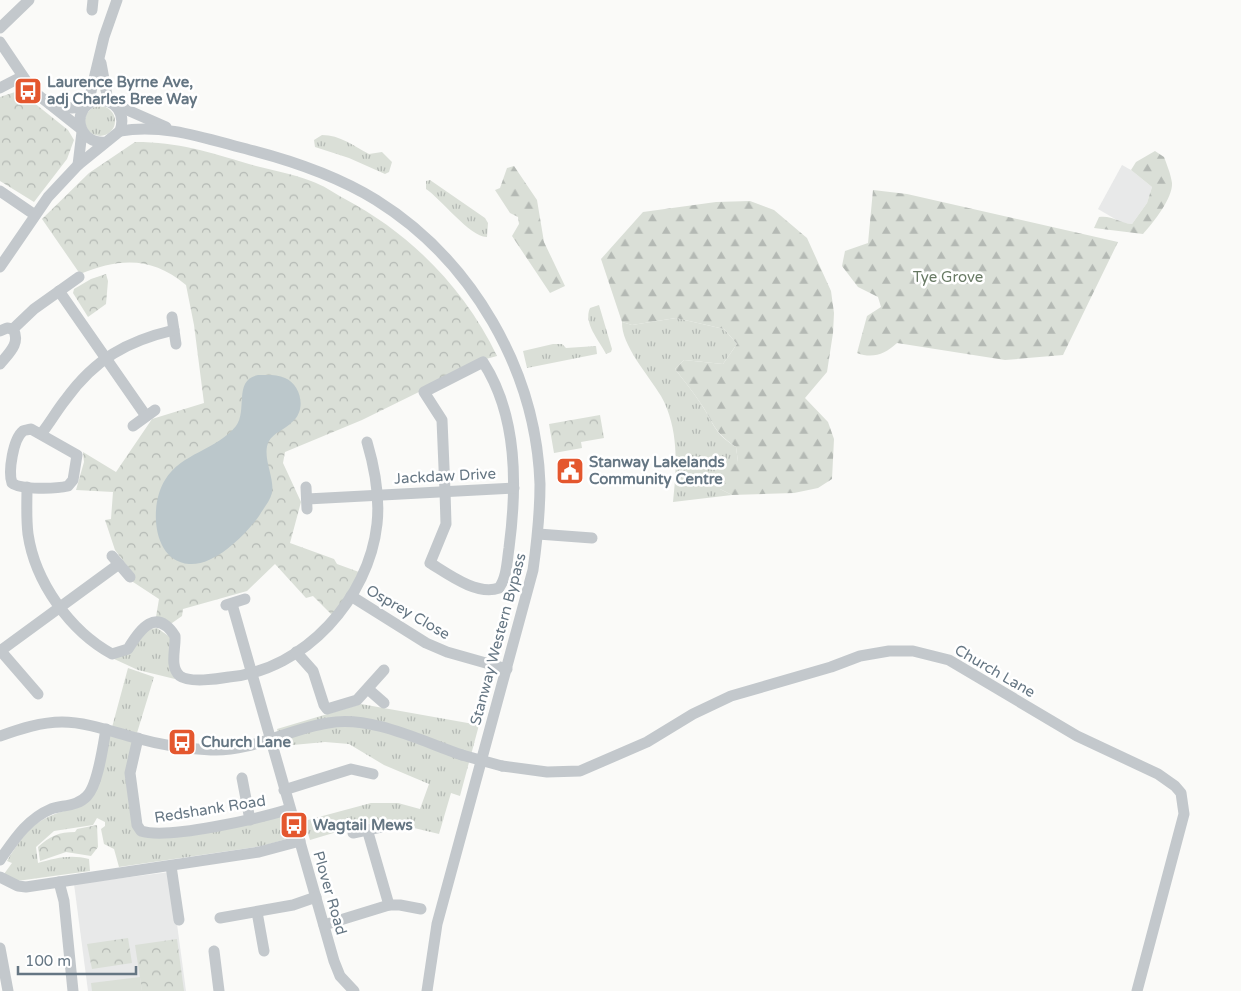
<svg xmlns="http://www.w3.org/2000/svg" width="1241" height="991" font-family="'Varela Round',sans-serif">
<defs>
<pattern id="grass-tufts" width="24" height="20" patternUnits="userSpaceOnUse" patternTransform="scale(1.25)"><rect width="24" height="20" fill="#dadfd7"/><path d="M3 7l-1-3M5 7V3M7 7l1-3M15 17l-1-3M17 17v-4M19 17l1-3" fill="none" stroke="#b4b9b4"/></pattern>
<pattern id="forest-firs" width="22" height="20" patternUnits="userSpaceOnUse" patternTransform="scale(1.25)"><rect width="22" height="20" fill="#dadfd7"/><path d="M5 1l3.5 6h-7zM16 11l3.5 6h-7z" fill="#b4b9b4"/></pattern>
<pattern id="park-crowns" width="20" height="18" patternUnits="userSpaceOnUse" patternTransform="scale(1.25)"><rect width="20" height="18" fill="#dadfd7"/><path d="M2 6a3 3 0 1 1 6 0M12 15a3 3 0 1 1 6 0" fill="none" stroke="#b4b9b4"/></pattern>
</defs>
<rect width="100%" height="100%" fill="#fafaf8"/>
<!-- built -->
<g fill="#e8e9e9">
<path d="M1122,165L1131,170L1152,187L1147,203L1132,224L1122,223L1098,209Z"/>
<path d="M170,872L186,991H88L74,884Z"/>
</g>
<!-- grass -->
<g fill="url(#grass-tufts)">
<circle cx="100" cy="121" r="15"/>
<path d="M322,135C340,135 354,146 369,154L382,152L392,162L389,172L385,174L349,158L315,147L314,140Z"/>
<path d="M430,180L485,218L488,223L487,237C471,238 440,198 426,189V181Z"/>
<path d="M599,305L612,349L611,352L606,354C599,340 583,323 590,308Z"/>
<path d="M676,318L724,329L737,344L723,364L684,360L675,369C683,380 692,390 699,401C714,422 712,432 736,447L738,462L720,489L732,495L673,502C677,467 679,428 661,396C649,376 621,345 622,322L632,325Z"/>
<path d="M553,344H562L566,348L596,346L597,354L527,368L523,351Z"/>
<path d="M157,628L170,637L179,680L138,670L112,658L150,629Z"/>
<path d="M128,668L154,677L127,766L143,836L283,814L290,838L262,846L119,867L114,849L104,844L101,829L105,826V822L97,818L93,825L54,831L36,847L38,863C55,858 71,854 89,859L90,871L17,881L4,874L12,863L7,861C29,825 38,817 79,807L111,731Z"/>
<path d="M361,704L479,725L460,796L451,793L439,834L385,821L360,825L310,840L304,821L371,803H398L420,809L429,784L384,765L349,744L325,742L282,746L277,729Z"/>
</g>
<!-- forest -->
<g fill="url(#forest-firs)">
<path d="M1155,151L1164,157C1167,165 1171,175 1172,183C1173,198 1153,223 1143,234L1094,228L1099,217C1112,215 1119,223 1132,224L1147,203L1152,187L1131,170L1136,162Z"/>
<path d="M514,166L537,200L544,242L565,286L550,293L512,236L519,224L518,217L510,213L495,190L500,188L507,168Z"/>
<path d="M873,190L907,194L1118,242L1063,355L1005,360L897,343C885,354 873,359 857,353L867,316L881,307L878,297L858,287L842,266L845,251L868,243Z"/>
<path d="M750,201L774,210L807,238L831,291L834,313L833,333L827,372L805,398L828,422L834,439L832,479L818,488L794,493L732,495L720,489L717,476L725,465L738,462L736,447C712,431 714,422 699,401C692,390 683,380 675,369L684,360L723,364L737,344L724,329L676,318L632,325L622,322L601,259L643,212L716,202Z"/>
</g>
<!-- park -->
<g fill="url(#park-crowns)">
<path d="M15,92L24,100L28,98L68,130L74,140L67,159L34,202L0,181V97Z"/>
<path d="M135,142C179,142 208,152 249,164C270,170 291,173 311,181C323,185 334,193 345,199C411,234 465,289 497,356L486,359L362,420L285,452L283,463L301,502L290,543L334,559L337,564L359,572L348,594L332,615L313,596L306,598L275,564L247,591L183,609L182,616L172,623L156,617L159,599L130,580L134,575L115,550L105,520L111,519L113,492L76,490L84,462L83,452L116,472L152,419L204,403L194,325L186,285C152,256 119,258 80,274L42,219L89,173Z"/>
<path d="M106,274L108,281L106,304L88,317L73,293L74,289L91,279Z"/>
<path d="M600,415L604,438L581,442L582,448L554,453L549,424Z"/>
<path d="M97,825L98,847L91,856L66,852L40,861L38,847C50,836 59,832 75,832L77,829Z"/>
<path d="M128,938L132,963L92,969L87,944Z"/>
<path d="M177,939L184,991H142L135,945Z"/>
</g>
<!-- pitch -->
<path fill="#dadfd7" d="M140,977L142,991H92L91,983Z"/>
<!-- water -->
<path fill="#bbc7cb" d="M258,375C266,375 277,374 285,378C301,385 307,410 292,422C286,429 273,433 269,441C261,456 275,477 272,493C270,501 263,509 259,516C245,535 215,566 189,564C152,561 149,505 165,480C181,453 217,450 236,426C248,410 233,380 258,375Z"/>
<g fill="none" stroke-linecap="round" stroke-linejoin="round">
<!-- minor -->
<g stroke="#c3c8cc" stroke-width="11">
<path d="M92,10L93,0"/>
<path d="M0,28L29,0"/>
<path d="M0,42L33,91L81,129"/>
<path d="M101,63L108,101"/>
<path d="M0,88L21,77"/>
<path d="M50,104L72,108L84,107"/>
<path d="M88,104L104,37L117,0"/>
<path d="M116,105L166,127"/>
<path d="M120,131C164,123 207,139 250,150C293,161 337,176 376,200C472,260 536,370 540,484C540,513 537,541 533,570L437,924L427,991"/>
<path d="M78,165L82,132"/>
<path d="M0,191L35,215"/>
<path d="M0,267L48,197L78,165L120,131C126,114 116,99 97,100C69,108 78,145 106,142"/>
<path d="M59,291L146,416"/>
<path d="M172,317L176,344"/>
<path d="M0,331L7,328L13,329L34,309L79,277"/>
<path d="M483,362C518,416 517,487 509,548C507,561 507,577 499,588C477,596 448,574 430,563L446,524L445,491L442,420L424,392Z"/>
<path d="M0,364C9,353 21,343 13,329"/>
<path d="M133,426L155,410"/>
<path d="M31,429L77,455L73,480L68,486C56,489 21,490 12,483C8,472 13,439 23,431C25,430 28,430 31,429Z"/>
<path d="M41,434C50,423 57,410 66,399C95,359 127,341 174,330"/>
<path d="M27,487C27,503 26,518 28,534C35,582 70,631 112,654L128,649C140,629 156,607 175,636C176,648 169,667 180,676C189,683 218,679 229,677C305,670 369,598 377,524C380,496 375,469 367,442"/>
<path d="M306,487L307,509"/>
<path d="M307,499L514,488"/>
<path d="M538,534L592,538"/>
<path d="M112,556L130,577"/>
<path d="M351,596L426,643L447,652L507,669"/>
<path d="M232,604L334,961L340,976L354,991"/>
<path d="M226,605L245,599"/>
<path d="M0,650L38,694"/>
<path d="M0,651L119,564"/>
<path d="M296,652L313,671L324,705L327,709L357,700L384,670"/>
<path d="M368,689L384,703"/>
<path d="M0,736C20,729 41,722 62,722C87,722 113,732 136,738C161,745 185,749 211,750C251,752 289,729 328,723C371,715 421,741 462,755"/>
<path d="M138,738L130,773L137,825L141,831C168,840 260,818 290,809"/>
<path d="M502,766L547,772L580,771L647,742L693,714L731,696L831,667L860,656L889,651H913L949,660L1077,736L1158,774L1175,786L1181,793L1184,814L1137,991"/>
<path d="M242,778L250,820"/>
<path d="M284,790L351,769L373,774"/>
<path d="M367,829L389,905"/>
<path d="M353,833L381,827"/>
<path d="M0,860C14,840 27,819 51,809C63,805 78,806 87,796C98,785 103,746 106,729"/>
<path d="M171,866L179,920"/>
<path d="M0,877L18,886L26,887L259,852L300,841"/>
<path d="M59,882L64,901L73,991"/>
<path d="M257,912L264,951"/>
<path d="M220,918L293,905L316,897"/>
<path d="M324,925L389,905H400L421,909"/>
<path d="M0,948L8,991"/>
<path d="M214,951L219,991"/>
</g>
<!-- minor-bridge -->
<path stroke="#c3c8cc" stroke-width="11" d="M462,755L502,766"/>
</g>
<!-- icons -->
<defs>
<symbol id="bus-square" viewBox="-11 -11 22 22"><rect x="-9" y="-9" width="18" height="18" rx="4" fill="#e4572e" stroke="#fff"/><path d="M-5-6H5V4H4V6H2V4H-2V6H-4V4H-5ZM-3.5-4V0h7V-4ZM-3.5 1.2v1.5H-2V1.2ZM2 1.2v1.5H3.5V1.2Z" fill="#fff"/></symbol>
<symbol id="civic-square" viewBox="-11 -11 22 22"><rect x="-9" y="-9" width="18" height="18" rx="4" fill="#e4572e" stroke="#fff"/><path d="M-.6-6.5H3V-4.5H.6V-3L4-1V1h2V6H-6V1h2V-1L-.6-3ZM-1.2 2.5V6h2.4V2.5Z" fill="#fff"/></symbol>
</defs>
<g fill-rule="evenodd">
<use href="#bus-square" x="12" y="75" width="32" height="32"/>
<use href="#civic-square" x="554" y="455" width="32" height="32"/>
<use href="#bus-square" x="166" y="726" width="32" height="32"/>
<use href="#bus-square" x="278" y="809" width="32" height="32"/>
</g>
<g text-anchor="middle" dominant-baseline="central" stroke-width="5" stroke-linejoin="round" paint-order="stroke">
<!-- poi labels -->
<g font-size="15" font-weight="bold" fill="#657683" stroke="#fff" text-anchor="start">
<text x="47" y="82">Laurence Byrne Ave,<tspan x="47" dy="17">adj Charles Bree Way</tspan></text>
<text x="589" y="462">Stanway Lakelands<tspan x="589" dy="17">Community Centre</tspan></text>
<text x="201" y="742">Church Lane</text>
<text x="313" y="825">Wagtail Mews</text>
</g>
<!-- park labels -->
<g font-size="15" fill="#687a64" stroke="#fff">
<text x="948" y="277">Tye Grove</text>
</g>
<!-- street labels -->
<g font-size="15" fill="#657683" stroke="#fff">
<text transform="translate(445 476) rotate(-3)">Jackdaw Drive</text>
<text transform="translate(408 612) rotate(30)">Osprey Close</text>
<text transform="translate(498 639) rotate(-75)">Stanway Western Bypass</text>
<text transform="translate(995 671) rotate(30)">Church Lane</text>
<text transform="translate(210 809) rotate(-9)">Redshank Road</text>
<text transform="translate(330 893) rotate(74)">Plover Road</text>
</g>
</g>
<!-- scale -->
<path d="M18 966v8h118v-8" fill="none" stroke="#657683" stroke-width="2.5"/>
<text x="25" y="966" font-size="15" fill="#657683" stroke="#ffffff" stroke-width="4" paint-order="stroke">100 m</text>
</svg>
